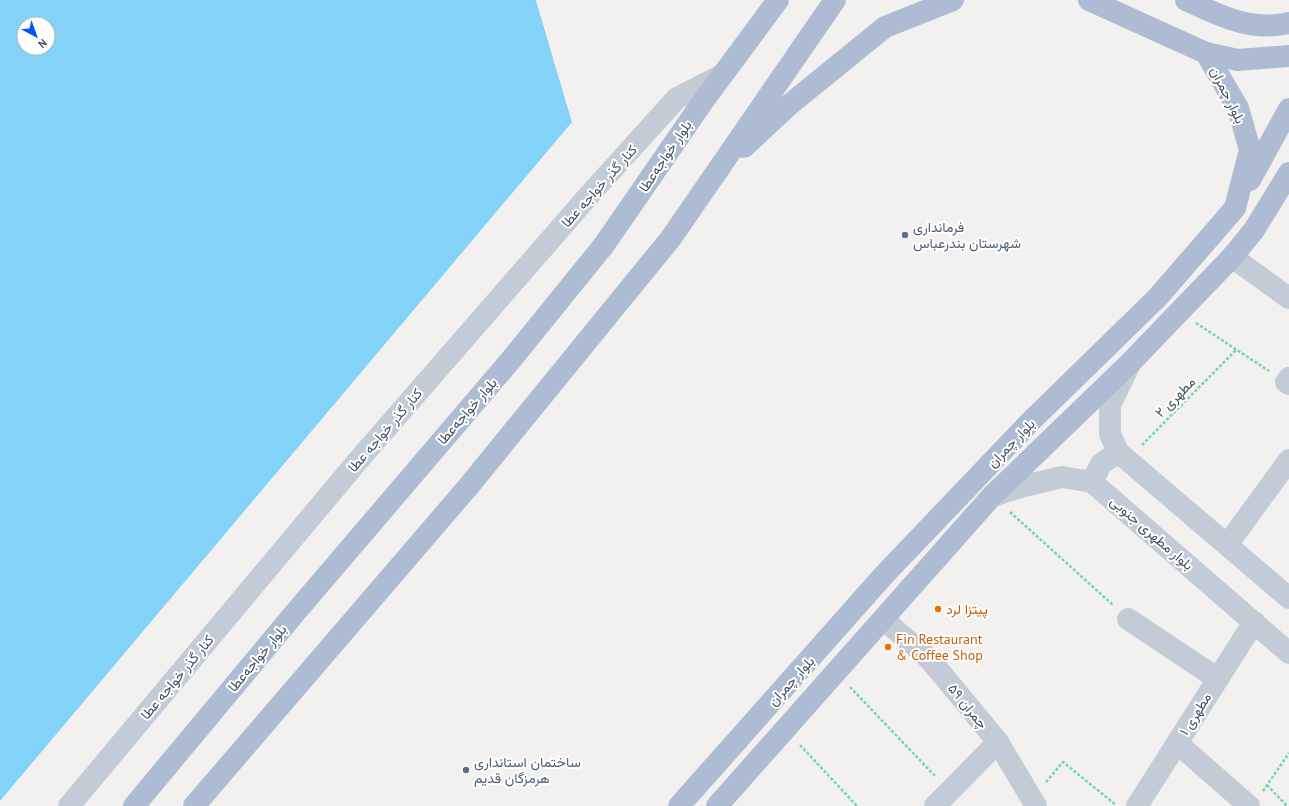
<svg xmlns="http://www.w3.org/2000/svg" width="1289" height="806" font-family="'PT Sans',Vazirmatn,sans-serif">
<rect width="100%" height="100%" fill="#f3f1f0"/>
<!-- water -->
<path fill="#82d3f7" fill-rule="evenodd" d="M0,0H536L572,122L0,801ZM24,24H48V48H24Z"/>
<!-- pier -->
<path fill="#f3f1f0" d="M536,0H538L573,118L572,122Z"/>
<g fill="none" stroke-linecap="round" stroke-linejoin="round">
<!-- path -->
<g stroke="#6ed8af" stroke-width="2.5" stroke-dasharray="3 2" stroke-linecap="butt">
<path d="M1196,323L1269,371"/>
<path d="M1142,445L1237,349"/>
<path d="M1010,512L1113,605"/>
<path d="M850,687L935,776"/>
<path d="M800,745L857,806"/>
<path d="M1046,782L1063,762L1116,805"/>
<path d="M1267,785L1287,806"/>
<path d="M1263,791L1289,753"/>
</g>
<!-- minor -->
<g stroke="#c3cbd7" stroke-width="22">
<path d="M1232,257L1289,298"/>
<path d="M1130,364L1110,405V434L1118,452L1289,598"/>
<path d="M1289,378L1286,382L1289,384"/>
<path d="M1092,482L1101,464L1118,452"/>
<path d="M992,496L1024,486L1062,477L1092,482L1289,653"/>
<path d="M1227,545L1289,460"/>
<path d="M1128,619L1218,679"/>
<path d="M884,620L926,656L941,673L998,742L1036,806"/>
<path d="M1177,743L1249,806"/>
<path d="M69,806L356,463L591,193L677,98L722,75"/>
<path d="M935,806L998,742"/>
<path d="M1137,806L1254,622"/>
</g>
<!-- major -->
<g stroke="#adbcd2" stroke-width="22">
<path d="M1089,0L1206,53L1238,60L1289,56"/>
<path d="M1186,0C1220,16 1252,32 1289,23"/>
<path d="M744,147L789,105L885,27L953,0"/>
<path d="M1250,180L1289,109"/>
<path d="M134,806L294,614L510,361L604,245L704,100L778,0"/>
<path d="M194,806L468,487L671,238L835,0"/>
<path d="M679,806L884,575L1032,420L1158,297L1235,208L1250,150L1238,108L1206,53"/>
<path d="M717,806L992,496L1130,363L1232,257L1254,230L1289,173"/>
</g>
</g>
<!-- markers -->
<g fill="#5c6f8a" stroke="#fff" stroke-width="1.5">
<circle cx="905" cy="235" r="4"/>
<circle cx="466" cy="770" r="4"/>
</g>
<g fill="#e8710a" stroke="#fff" stroke-width="1.5">
<circle cx="938" cy="609" r="4"/>
<circle cx="888" cy="647" r="4"/>
</g>
<g text-anchor="middle" dominant-baseline="central" stroke-width="4" stroke-linejoin="round" paint-order="stroke">
<!-- street labels -->
<g font-size="14" fill="#465161" stroke="#fff">
<text transform="translate(1228 95) rotate(64)">بلوار چمران</text>
<text transform="translate(665 156) rotate(-56)">بلوار خواجه‌عطا</text>
<text transform="translate(599 186) rotate(-48)">کنار گذر خواجه عطا</text>
<text transform="translate(1175 397) rotate(-45)">مطهری ۲</text>
<text transform="translate(467 411) rotate(-49)">بلوار خواجه‌عطا</text>
<text transform="translate(385 430) rotate(-49)">کنار گذر خواجه عطا</text>
<text transform="translate(1011 443) rotate(-46)">بلوار چمران</text>
<text transform="translate(1152 533) rotate(41)">بلوار مطهری جنوبی</text>
<text transform="translate(257 658) rotate(-50)">بلوار خواجه‌عطا</text>
<text transform="translate(177 677) rotate(-50)">کنار گذر خواجه عطا</text>
<text transform="translate(791 681) rotate(-48)">بلوار چمران</text>
<text transform="translate(968 706) rotate(51)">چمران ۵۹</text>
<text transform="translate(1195 714) rotate(-58)">مطهری ۱</text>
</g>
<!-- service labels -->
<g font-size="14" fill="#4e5e75" stroke="#fff" text-anchor="start">
<text x="913" y="227">فرمانداری<tspan x="913" dy="16">شهرستان بندرعباس</tspan></text>
<text x="474" y="762">ساختمان استانداری<tspan x="474" dy="16">هرمزگان قدیم</tspan></text>
</g>
<!-- food labels -->
<g font-size="14" fill="#c56008" stroke="#fff" text-anchor="start">
<text x="946" y="609">پیتزا لرد</text>
<text x="896" y="639">Fin Restaurant<tspan x="896" dy="16">&amp; Coffee Shop</tspan></text>
</g>
</g>
<!-- north arrow -->
<g transform="translate(36 36) rotate(139)"><circle r="19" fill="#ffffff" stroke="#b5b9c0"/>
<path d="M0-3L7 15L0 10L-7 15Z" fill="#0255fb"/>
<text y="-6" font-size="11" font-weight="bold" text-anchor="middle" fill="#465161">N</text>
</g>
</svg>
